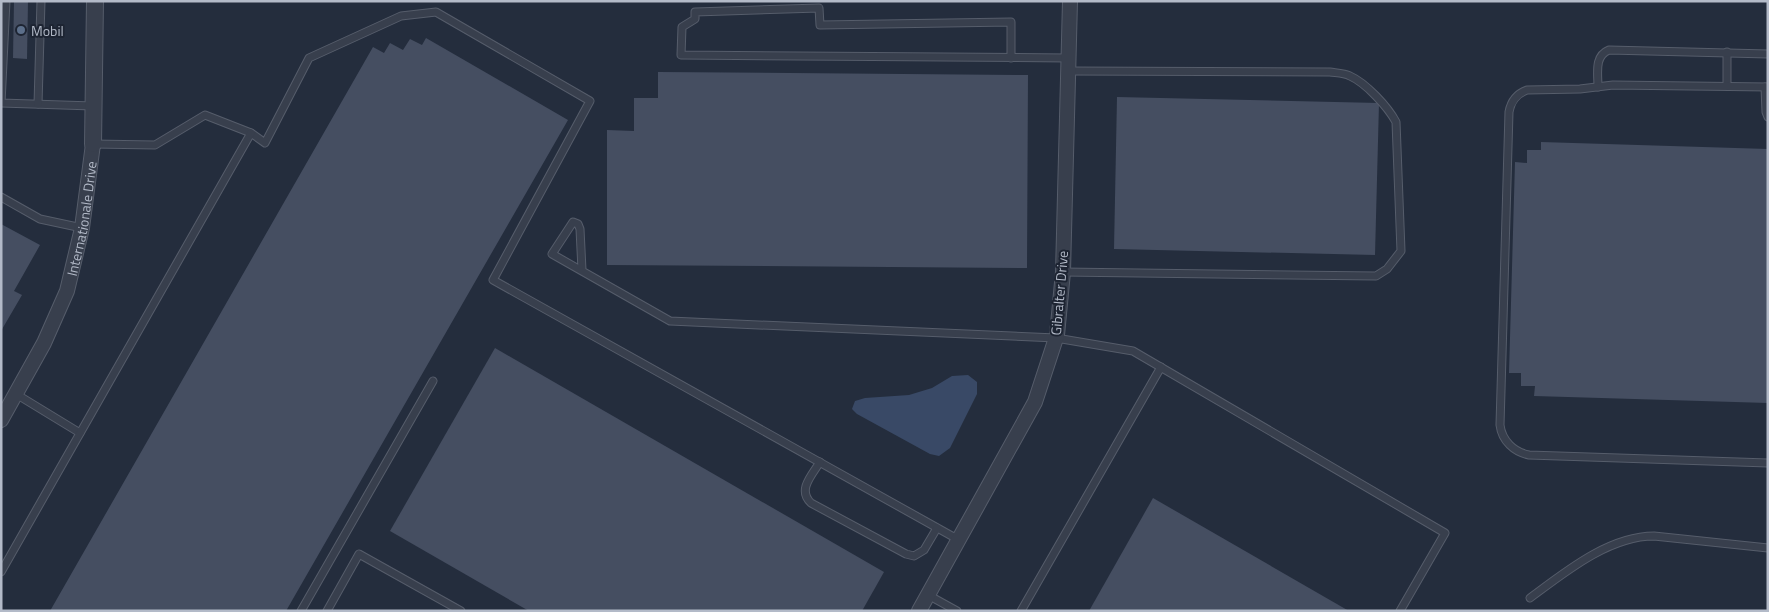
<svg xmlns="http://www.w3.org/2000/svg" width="1769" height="612" font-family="'Titillium Web',sans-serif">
<rect width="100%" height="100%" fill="#242d3d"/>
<!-- water -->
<path fill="#394966" d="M968,375L977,382V394L950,448L939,456L930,454L857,414L852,409L855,401L865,398L909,395L932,388L952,376Z"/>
<!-- building -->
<g fill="#454e61">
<path d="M14,1H28L27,59L13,58Z"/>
<path d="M426,38L568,120L286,611H50L373,47L384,53L390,43L403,50L410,39L422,45Z"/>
<path d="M658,72L1028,75L1027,268L607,265V130L634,131V98H658Z"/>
<path d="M1117,97L1379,103L1375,255L1114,249Z"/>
<path d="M1541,142L1768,149V403L1534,396L1535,386H1521V373H1509L1515,162L1527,163V150H1541Z"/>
<path d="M1,224L40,245L14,291L22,295L1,331Z"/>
<path d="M495,348L884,572L862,611H529L390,531Z"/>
<path d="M1153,498L1349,611H1089Z"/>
</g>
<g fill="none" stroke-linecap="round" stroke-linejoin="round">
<defs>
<g id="service">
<path d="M6,1L1,103L93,106"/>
<path d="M1011,58V22L820,25L819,8L695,12V19L682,27L681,55L1068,58"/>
<path d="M1727,86V52"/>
<path d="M1598,87C1598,73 1594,56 1609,50L1768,54"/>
<path d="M1765,87L1766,112L1768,117"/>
<path d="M1768,87L1613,85L1580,89L1527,90C1516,94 1511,101 1509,112L1500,425C1502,441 1514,452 1529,455L1768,463"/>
<path d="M38,104L41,1"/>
<path d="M93,144L155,145L205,115L251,133L265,143L309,58L401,16L436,12L590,101L493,280L959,540"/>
<path d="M1,197L40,219L82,228"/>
<path d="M582,270L580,229L578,224L573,222L552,254L670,321L1056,338L1133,351L1445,533L1400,611"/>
<path d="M1063,272L1376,276L1387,269L1401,251L1396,122C1388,107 1366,83 1350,76C1344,73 1337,73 1330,72L1068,71"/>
<path d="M16,394L80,433"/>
<path d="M820,462C812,475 797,490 811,503L906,554L914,556L924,550L937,528"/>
<path d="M1,572L251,133"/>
<path d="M928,595L957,611"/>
<path d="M1530,598C1565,572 1609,536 1654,536L1768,548"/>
<path d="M301,611L433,381"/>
<path d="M327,611L359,554L461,611"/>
<path d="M1021,611L1161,367"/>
</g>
<g id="minor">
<path id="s1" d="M1,420L44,343L67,291L82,228L93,144"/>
<path d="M919,611L1035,402L1057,335L1063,272L1070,1"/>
</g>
<path id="tertiary" d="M93,144L95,1"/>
</defs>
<!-- service casing -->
<use href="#service" stroke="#565d6b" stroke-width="9"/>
<!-- minor casing -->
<use href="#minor" stroke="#565d6b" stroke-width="16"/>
<!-- tertiary casing -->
<use href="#tertiary" stroke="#565d6b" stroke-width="18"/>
<!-- service -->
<use href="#service" stroke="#383f4d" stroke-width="7"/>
<!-- minor -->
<use href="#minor" stroke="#383f4d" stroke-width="14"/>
<!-- tertiary -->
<use href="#tertiary" stroke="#383f4d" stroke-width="16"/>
</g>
<!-- markers -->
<circle fill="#5c6f8a" stroke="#1d2432" stroke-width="2" cx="21" cy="30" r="5"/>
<g text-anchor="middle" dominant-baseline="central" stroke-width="4" stroke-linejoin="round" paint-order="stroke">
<!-- poi labels -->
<g font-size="14" fill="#b3bac8" stroke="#1d2432" text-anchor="start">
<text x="31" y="30">Mobil</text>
</g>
<!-- street labels -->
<g font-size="14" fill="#b3bac8" stroke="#1d2432">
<text stroke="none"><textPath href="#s1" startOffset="219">Internationale Drive</textPath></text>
<text transform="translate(1059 293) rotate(-85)">Gibralter Drive</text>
</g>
</g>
<!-- border -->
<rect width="1769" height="612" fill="none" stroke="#b3bac8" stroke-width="5"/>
</svg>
